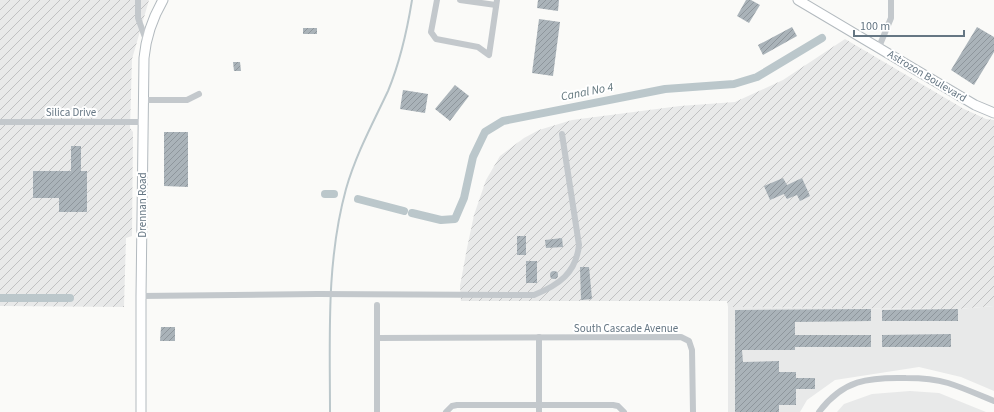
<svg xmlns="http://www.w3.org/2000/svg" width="994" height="412" font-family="'Source Sans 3',sans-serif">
<defs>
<pattern id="industrial-furrows" width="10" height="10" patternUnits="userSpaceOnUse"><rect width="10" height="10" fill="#e8e9e9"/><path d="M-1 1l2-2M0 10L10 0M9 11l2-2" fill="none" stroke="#c0c1c2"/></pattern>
<pattern id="building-hatch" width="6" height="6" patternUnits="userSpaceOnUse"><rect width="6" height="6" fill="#aab3b9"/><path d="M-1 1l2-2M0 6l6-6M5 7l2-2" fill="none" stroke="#8e969c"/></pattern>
</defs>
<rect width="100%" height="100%" fill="#fafaf8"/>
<!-- built -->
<g fill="#e8e9e9">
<path d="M994,306V391L961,377L919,367L835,380L807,400L800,412H728V307L958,309Z"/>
<path d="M910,391L939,393L986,412H837L844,404L872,394Z"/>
</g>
<!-- industrial -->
<g fill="url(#industrial-furrows)">
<path d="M0,0H149L132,59L130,128L133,132L132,236L126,238L124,307L0,306Z"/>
<path d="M845,39L964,109L986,119L994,120V306L958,309L728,307L727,301H461L460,286L467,248L474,215L486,180L500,156L524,138L539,130L572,120L680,106L735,102L783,80Z"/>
</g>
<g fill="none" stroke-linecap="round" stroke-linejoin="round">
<!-- stream -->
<path stroke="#bbc7cb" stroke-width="2" d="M330,412C330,337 326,262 346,189C356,154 373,123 388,91C400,62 407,31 412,0"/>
<!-- canal -->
<g stroke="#bbc7cb" stroke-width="8">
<path d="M325,194H334"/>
<path d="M358,199L404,211"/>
<path d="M412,213L441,220L455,219L464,198L473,157L485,132L503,121L665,89L734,84L757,77L822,38"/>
<path d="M0,298H70"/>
</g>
</g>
<!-- building -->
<g fill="url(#building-hatch)">
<path d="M538,0H559L558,11L537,8Z"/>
<path d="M746,0H751L760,5L749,23L737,16Z"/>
<path d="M539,19L560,22L553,76L532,73Z"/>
<path d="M792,27L797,36L763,55L758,45Z"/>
<path d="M977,27L994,37V52L974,85L951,70Z"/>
<rect x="303" y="28" width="14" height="6"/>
<path d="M233,62H240L241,71H234Z"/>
<path d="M455,85L469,96L450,121L435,109Z"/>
<path d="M403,90L428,94L425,113L400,109Z"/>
<path d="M164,132H188V187L164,186Z"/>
<path d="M71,146H81V171H87V212H59V198H33V171H71Z"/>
<path d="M783,178L787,185L802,178L810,196L800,201L797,195L787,199L784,194L770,200L764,186Z"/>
<rect x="517" y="236" width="9" height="19"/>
<path d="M562,238L563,247L546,248L545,240Z"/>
<rect x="526" y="261" width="11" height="22"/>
<path d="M580,267H589L592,299L581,300Z"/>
<circle cx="554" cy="275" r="4"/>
<path d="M871,309V321L795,322V335H871V347H795V350H742L743,362L779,361V372H796V378H815V389H796V405H779V412H735V310Z"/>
<path d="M958,309V321H882V310Z"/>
<path d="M161,327H175V341H160Z"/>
<path d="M951,334V347H882V335Z"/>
</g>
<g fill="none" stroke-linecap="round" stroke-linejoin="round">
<defs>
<g id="secondary">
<path d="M798,0L975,105L994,113"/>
<path d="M141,412V296L144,58C146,36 152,19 163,0"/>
</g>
</defs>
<!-- secondary casing -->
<use href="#secondary" stroke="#b3babf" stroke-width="11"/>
<!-- street -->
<g stroke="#c3c8cc" stroke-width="6">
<path d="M138,0V18L146,40"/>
<path d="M437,0L431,32L436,39L478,47L489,55L497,0"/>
<path d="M460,0L496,5"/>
<path d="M879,47L891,18V0"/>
<path d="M143,100H187L199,94"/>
<path d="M0,122H142"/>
<path d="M141,296L318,294L534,295C559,285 576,273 579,245L562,134"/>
<path d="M377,305V412"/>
<path d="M539,337V412"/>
<path d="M377,338L681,337L689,341L692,350L693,412"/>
<path d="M446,412L452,406L457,405H613L618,406L624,412"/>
<path d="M819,412C843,380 868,377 906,378C920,378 935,379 948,383C964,388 979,395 994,401"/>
</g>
<!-- secondary -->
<use href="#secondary" stroke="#fff" stroke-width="9"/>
</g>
<g text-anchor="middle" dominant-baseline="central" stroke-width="4" stroke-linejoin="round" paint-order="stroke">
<!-- street labels -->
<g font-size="11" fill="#657683" stroke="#fff">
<text transform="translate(927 76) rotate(31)">Astrozon Boulevard</text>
<text x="71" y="112">Silica Drive</text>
<text transform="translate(142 205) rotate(-90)">Drennan Road</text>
<text x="626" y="328">South Cascade Avenue</text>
</g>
<!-- water labels -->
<g font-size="12" font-style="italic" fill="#60757c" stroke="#fff">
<text transform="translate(587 92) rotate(-11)">Canal No 4</text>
</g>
</g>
<!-- scale -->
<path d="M854 30v6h110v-6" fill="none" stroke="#657683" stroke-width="2"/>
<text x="860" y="30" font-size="12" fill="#657683" stroke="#ffffff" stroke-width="3" paint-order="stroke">100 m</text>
</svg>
